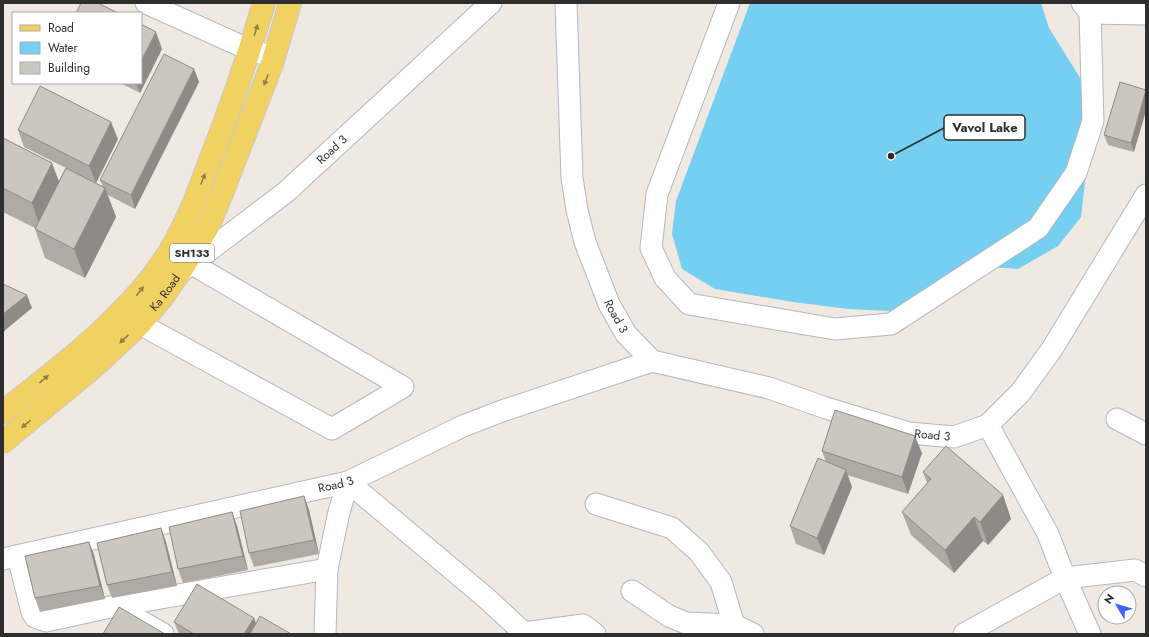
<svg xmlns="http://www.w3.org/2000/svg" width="1149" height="637" font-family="Jost,sans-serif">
<rect width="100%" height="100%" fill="#efe9e1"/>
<!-- water -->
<path fill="#75cff0" d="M750,3H1041L1049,28L1082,81L1087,165L1081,217L1058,246L1018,269L991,267L934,306L891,311L848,309L793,302L715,289L682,269L672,234L676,201Z"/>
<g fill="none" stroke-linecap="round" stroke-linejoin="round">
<defs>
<g id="minor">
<path d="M146,3L250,50L274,57"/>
<path id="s1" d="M566,3L572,178L577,210L585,242L609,304L626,334L652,361"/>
<path d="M729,3L657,194L651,248L665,278L689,304L835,329L891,324L1038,228L1076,173L1093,121L1090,13"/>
<path d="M1082,3L1090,13L1146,14"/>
<path id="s2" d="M182,271L286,192L491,3"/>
<path d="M140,324L332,429L403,387L192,264"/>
<path d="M1117,419L1146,434"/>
<path d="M988,425L1048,534L1065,578L1090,634"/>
<path d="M596,504L672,528L699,552L721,582L734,625"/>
<path d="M18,556L32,612L35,617L46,621L115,606"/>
<path id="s3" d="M3,559L348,482L463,426L502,411L652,361L769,388L826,408L909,433L954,437L988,425L1020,393L1052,349L1146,195"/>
<path d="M632,591L669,616L686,623L734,625L753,634"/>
<path d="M163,634L115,606L327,569"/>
<path d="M325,634L327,569L339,512L348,482L485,597L524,633L583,625L595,634"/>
<path d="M964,634L1065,578L1135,570L1146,576"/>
</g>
<g id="major">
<path d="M3,412C58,369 118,324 160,266C182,235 196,199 209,163C230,110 248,57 264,3"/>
<path id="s4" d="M3,442L95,366L140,324L162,298L180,272L208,227L223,191L272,64L290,3"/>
</g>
</defs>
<!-- minor casing -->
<use href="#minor" stroke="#b4b7c1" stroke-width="23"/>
<!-- major casing -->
<use href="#major" stroke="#c9c9c9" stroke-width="24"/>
<!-- minor -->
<use href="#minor" stroke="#fff" stroke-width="21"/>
<!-- major -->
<use href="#major" stroke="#f2d163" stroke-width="22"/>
</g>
<!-- wall -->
<g fill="#afaba4">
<path d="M162,49L140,93L120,83H141Z"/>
<path d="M194,69L199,82L135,209L108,195L116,217L85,278L45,258L35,229V228L3,212V138L59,181L66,168L24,147L18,130L118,139L96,183L103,186L100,180Z"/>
<path d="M1120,82L1134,152L1108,145L1104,135Z"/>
<path d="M822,451L922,453L908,494L847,475L852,487L824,555L796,544L790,526L826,462Z"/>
<path d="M923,472L1003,495L1011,519L988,545L983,541L954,573L911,535L902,512L927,483Z"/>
<path d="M304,496L309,510L319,554L254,567L249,553Z"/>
<path d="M232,512L237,526L248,570L183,583L178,569Z"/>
<path d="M161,528L166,542L177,586L112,598L107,585Z"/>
<path d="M89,542L94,555L105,599L40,612L35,598Z"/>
<path d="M174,622L256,624L291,634H179Z"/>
</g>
<!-- shaded-wall -->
<g fill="#8e8b86">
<path d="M156,32L162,49L140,93L136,83H141V61Z"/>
<path d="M194,69L199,82L135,209L131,195Z"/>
<path d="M1146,90V111L1134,152L1131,143Z"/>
<path d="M111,122L118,139L96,183L89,166Z"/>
<path d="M52,163L63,192L42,232L32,203Z"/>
<path d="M105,188L116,217L85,278L74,249Z"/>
<path d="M27,295L32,308L3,332V314Z"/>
<path d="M915,436L922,453L908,494L902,477Z"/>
<path d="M846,470L852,487L824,555L817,538Z"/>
<path d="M1003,495L1011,519L988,545L980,522Z"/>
<path d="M304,496L309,510L319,554L314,540Z"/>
<path d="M232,512L237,526L248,570L243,556Z"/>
<path d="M974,517L983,541L954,573L945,550Z"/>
<path d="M161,528L166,542L177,586L172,572Z"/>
<path d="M89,542L94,555L105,599L100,586Z"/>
<path d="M254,618L259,632L257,634H244Z"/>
</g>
<!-- building -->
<g fill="#cbc7bf" stroke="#8e8b86">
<path d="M81,3H98L118,13H76Z"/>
<path d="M141,24L156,32L141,61Z"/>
<path d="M164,54L194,69L131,195L100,180Z"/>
<path d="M1120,82L1146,90L1131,143L1104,135Z"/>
<path d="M40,86L111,122L89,166L18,130Z"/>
<path d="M3,138L52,163L32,203L3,188Z"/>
<path d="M66,168L105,188L74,249L35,229Z"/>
<path d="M3,284L27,295L3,314Z"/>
<path d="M835,410L915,436L902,477L822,451Z"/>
<path d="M946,446L1003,495L980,522L974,517L945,550L902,512L931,479L923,472Z"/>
<path d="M818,458L846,470L817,538L790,526Z"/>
<path d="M304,496L314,540L249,553L240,511Z"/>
<path d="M232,512L243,556L178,569L169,527Z"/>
<path d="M161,528L172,572L107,585L97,543Z"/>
<path d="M89,542L100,586L35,598L25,556Z"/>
<path d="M197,584L254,618L244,634H194L174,622Z"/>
<path d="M119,607L165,634H103Z"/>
<path d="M260,616L291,634H250Z"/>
</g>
<!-- one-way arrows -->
<defs><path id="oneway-solid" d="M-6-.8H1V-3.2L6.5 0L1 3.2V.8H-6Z"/></defs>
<g fill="#908048">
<use href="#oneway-solid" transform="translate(256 30) rotate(-73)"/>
<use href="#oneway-solid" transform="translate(266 80) rotate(111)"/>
<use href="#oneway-solid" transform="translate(203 179) rotate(-68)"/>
<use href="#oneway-solid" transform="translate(140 291) rotate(-52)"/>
<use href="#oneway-solid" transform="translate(124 339) rotate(137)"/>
<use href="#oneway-solid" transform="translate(44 379) rotate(-40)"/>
<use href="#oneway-solid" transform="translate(26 424) rotate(140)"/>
</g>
<g text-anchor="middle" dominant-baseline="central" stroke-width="3" stroke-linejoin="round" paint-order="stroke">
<!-- shield labels -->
<rect fill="#fff" stroke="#6d6d6d" stroke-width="1" x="170" y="244" width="44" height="18" rx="3"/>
<g font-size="11" font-weight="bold" fill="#2e2e2e">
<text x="192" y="253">SH133</text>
</g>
<!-- street labels -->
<g font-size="12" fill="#2e2e2e" stroke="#fff">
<text stroke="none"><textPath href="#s2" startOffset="193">Road 3</textPath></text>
<text stroke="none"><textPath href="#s4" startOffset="221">Ka Road</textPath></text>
<text stroke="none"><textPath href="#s1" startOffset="321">Road 3</textPath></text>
<text stroke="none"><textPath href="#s3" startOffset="972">Road 3</textPath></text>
<text stroke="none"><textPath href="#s3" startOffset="341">Road 3</textPath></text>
</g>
</g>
<!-- callouts -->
<path fill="none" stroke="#2e2e2e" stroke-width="1.5" d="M891 156L944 128"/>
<circle fill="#2e2e2e" stroke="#fff" stroke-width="1.5" cx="891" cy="156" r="4"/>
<rect fill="#fff" stroke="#2e2e2e" stroke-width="1.5" x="944" y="115" width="81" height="25" rx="4"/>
<g font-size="13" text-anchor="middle" font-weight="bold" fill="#2e2e2e">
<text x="985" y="132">Vavol Lake</text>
</g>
<!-- border -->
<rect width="1149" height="637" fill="none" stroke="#2e2e2e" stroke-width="8"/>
<!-- legend -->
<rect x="12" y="12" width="130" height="72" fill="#ffffff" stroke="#ababab"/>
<rect x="20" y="25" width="20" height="6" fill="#f2d163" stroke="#ababab"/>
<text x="48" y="32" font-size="12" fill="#2e2e2e">Road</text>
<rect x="20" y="42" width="20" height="12" fill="#75cff0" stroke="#ababab"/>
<text x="48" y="52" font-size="12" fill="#2e2e2e">Water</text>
<rect x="20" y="62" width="20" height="12" fill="#cbc7bf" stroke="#ababab"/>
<text x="48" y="72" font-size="12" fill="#2e2e2e">Building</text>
<!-- north arrow -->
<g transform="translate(1117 605) rotate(308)"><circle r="19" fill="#ffffff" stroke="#ababab"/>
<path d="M0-3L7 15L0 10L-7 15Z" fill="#4264fb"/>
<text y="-6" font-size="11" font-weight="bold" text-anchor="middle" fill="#2e2e2e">N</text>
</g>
</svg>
